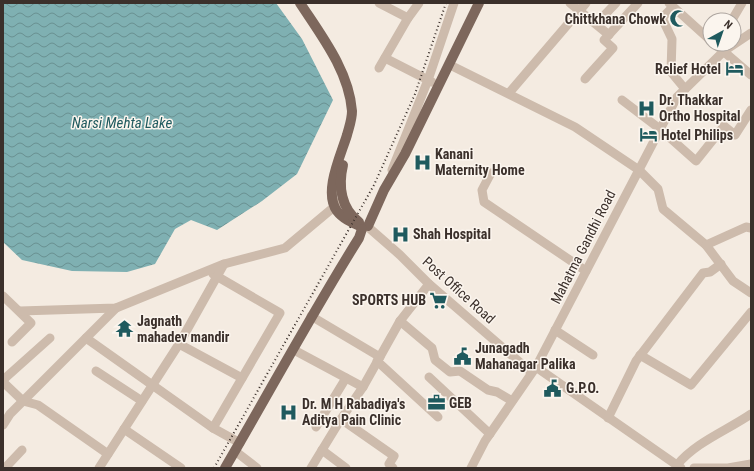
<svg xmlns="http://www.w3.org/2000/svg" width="754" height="471" font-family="'Roboto Condensed',sans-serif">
<defs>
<pattern id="water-waves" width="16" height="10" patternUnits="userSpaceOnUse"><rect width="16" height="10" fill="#7fb0b2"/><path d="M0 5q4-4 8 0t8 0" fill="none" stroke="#699091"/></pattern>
</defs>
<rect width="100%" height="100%" fill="#f4ebe1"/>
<!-- water -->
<path fill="url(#water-waves)" d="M3,3H276L302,39L333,100L297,174L262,201L217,230L191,220L175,229L155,264L127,272L72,271L22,260L3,242Z"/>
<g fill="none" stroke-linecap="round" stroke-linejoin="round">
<!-- minor -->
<g stroke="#cdbbac" stroke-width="9">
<path d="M379,3L408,18L419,3"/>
<path d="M570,3L609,35"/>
<path d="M669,3L710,40"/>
<path d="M673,7L662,18L672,39L671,72L685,89"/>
<path d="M732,20L742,3"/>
<path d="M597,23L616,3"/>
<path d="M715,44L751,75"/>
<path d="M385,58L432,82"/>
<path d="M450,65L575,127L639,170L658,189L663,209L706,245L733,281L751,293"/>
<path d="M379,68L408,18"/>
<path d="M585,79L613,48L604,40L638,3"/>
<path d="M509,93L586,3"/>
<path d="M622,100L660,129L696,161L724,126L735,135L751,110"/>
<path d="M392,170L428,80L454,3"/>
<path d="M491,173L482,190L484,202L586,271"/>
<path d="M368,227L400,255L429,284L531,372"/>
<path d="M706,245L746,227L751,228"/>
<path d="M213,274L280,313L213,428"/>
<path d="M3,296L31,323L12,342"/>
<path d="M20,311L116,308L224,264L285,248L340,202"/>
<path d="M311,316L380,357"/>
<path d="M400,321L432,348L435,360L450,372L460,371L488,390L497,392L512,401"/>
<path d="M555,330L593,355"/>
<path d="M86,338L213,428L240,443"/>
<path d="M179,344L242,378"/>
<path d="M294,350L363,387"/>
<path d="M640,355L691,385L751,312"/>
<path d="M377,361L438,417"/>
<path d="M536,367L681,468"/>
<path d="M96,371L142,401"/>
<path d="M429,377L490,434"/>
<path d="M3,380L50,338"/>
<path d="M3,382L23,401L38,405L108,454"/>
<path d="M608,418L636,361L703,273L710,272L721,264"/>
<path d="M341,419L394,456L389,464L393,468"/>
<path d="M3,425L10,414L116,308"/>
<path d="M316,427L346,378"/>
<path d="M124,429L181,468"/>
<path d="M322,450L346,468"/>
<path d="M235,451L257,468"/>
<path d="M677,465C696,442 726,431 751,414"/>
<path d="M5,468L22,450"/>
<path d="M99,468L179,344L224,264"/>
<path d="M311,468L341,419L363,387L400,321L429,284"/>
<path d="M471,468L485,441L536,367L677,97L724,51L751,33"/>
<path d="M694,468H728L751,464"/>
</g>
<!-- major -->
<g stroke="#7d675c" stroke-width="10">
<path d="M300,3C321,35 349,71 352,111C352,120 349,127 347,135C341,155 323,192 337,211C343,219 353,223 362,227"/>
<path d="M343,165C338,186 341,209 359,222"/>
<path d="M368,226L384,190L405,154L479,3"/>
<path d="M225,468C270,391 312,313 359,238L362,229"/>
</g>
<!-- rail -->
<path stroke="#3b302b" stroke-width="2" stroke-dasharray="1 3" stroke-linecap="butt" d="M214,468L374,185L415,94L446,3"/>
</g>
<!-- icons -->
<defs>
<symbol id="mosque-bare" viewBox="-9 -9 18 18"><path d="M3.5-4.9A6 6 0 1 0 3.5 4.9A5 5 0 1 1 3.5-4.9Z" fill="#1f5a5e" stroke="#fbf5ee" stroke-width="2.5" paint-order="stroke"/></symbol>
<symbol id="hotel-bare" viewBox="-9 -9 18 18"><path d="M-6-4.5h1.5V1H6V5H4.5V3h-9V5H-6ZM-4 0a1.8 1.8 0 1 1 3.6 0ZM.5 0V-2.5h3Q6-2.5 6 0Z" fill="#1f5a5e" stroke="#fbf5ee" stroke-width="2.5" paint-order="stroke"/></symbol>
<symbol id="hospital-bare" viewBox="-9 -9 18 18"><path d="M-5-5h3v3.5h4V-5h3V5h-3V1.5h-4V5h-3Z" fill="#1f5a5e" stroke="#fbf5ee" stroke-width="2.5" paint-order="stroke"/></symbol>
<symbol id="supermarket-bare" viewBox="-9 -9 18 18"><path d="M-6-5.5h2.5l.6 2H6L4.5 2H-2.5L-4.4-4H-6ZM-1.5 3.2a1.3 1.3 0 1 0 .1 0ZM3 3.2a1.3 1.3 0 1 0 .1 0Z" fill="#1f5a5e" stroke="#fbf5ee" stroke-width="2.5" paint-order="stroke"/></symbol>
<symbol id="temple-bare" viewBox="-9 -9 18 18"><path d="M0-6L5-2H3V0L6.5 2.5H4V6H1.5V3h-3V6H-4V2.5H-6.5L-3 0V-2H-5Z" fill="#1f5a5e" stroke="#fbf5ee" stroke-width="2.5" paint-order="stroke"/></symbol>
<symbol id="civic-bare" viewBox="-9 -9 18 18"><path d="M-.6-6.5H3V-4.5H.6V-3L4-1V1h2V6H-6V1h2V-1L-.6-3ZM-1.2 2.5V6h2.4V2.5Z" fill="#1f5a5e" stroke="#fbf5ee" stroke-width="2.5" paint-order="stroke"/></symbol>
<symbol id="office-bare" viewBox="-9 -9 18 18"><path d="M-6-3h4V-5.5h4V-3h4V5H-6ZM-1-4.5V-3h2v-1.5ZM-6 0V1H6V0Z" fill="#1f5a5e" stroke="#fbf5ee" stroke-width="2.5" paint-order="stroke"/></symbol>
</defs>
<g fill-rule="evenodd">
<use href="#mosque-bare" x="666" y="6" width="25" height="25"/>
<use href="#hotel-bare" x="722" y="56" width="25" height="25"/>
<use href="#hospital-bare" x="634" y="96" width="25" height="25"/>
<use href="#hotel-bare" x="636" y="122" width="25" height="25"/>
<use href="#hospital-bare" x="410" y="150" width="25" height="25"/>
<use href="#hospital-bare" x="388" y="222" width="25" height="25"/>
<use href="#supermarket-bare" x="426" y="288" width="25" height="25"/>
<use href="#temple-bare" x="112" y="316" width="25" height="25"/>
<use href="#civic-bare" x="450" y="344" width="25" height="25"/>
<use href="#civic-bare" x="540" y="376" width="25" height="25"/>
<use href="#office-bare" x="424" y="390" width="25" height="25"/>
<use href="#hospital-bare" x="276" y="400" width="25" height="25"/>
</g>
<g text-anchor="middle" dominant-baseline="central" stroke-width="3" stroke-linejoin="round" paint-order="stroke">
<!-- poi labels -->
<g font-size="14" font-weight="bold" fill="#3b302b" stroke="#fbf5ee" text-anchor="start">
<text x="666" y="19" text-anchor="end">Chittkhana Chowk</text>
<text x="721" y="69" text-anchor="end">Relief Hotel</text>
<text x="659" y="100">Dr. Thakkar<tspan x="659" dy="16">Ortho Hospital</tspan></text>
<text x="661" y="135">Hotel Philips</text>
<text x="435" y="154">Kanani<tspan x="435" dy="16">Maternity Home</tspan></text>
<text x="413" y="234">Shah Hospital</text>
<text x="426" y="300" text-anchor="end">SPORTS HUB</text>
<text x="137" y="321">Jagnath<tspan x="137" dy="16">mahadev mandir</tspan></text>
<text x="475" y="348">Junagadh<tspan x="475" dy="16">Mahanagar Palika</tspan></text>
<text x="566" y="388">G.P.O.</text>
<text x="449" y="403">GEB</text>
<text x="302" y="404">Dr. M H Rabadiya's<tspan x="302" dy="16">Aditya Pain Clinic</tspan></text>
</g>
<!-- street labels -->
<g font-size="14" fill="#3b302b" stroke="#fbf5ee">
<text transform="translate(583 247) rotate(-63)">Mahatma Gandhi Road</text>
<text transform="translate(459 290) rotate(42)">Post Office Road</text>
</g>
<!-- water labels -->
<g font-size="15" font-style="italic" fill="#1f5a5e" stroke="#fbf5ee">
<text x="122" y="123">Narsi Mehta Lake</text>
</g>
</g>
<!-- border -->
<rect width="754" height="471" fill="none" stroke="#3b302b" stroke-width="8"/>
<!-- north arrow -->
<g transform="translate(722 32) rotate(40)"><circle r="19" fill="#fbf5ee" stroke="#aea6a0"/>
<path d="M0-3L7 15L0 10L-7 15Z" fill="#1f5a5e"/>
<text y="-6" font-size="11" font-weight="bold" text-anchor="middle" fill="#3b302b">N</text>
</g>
</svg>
